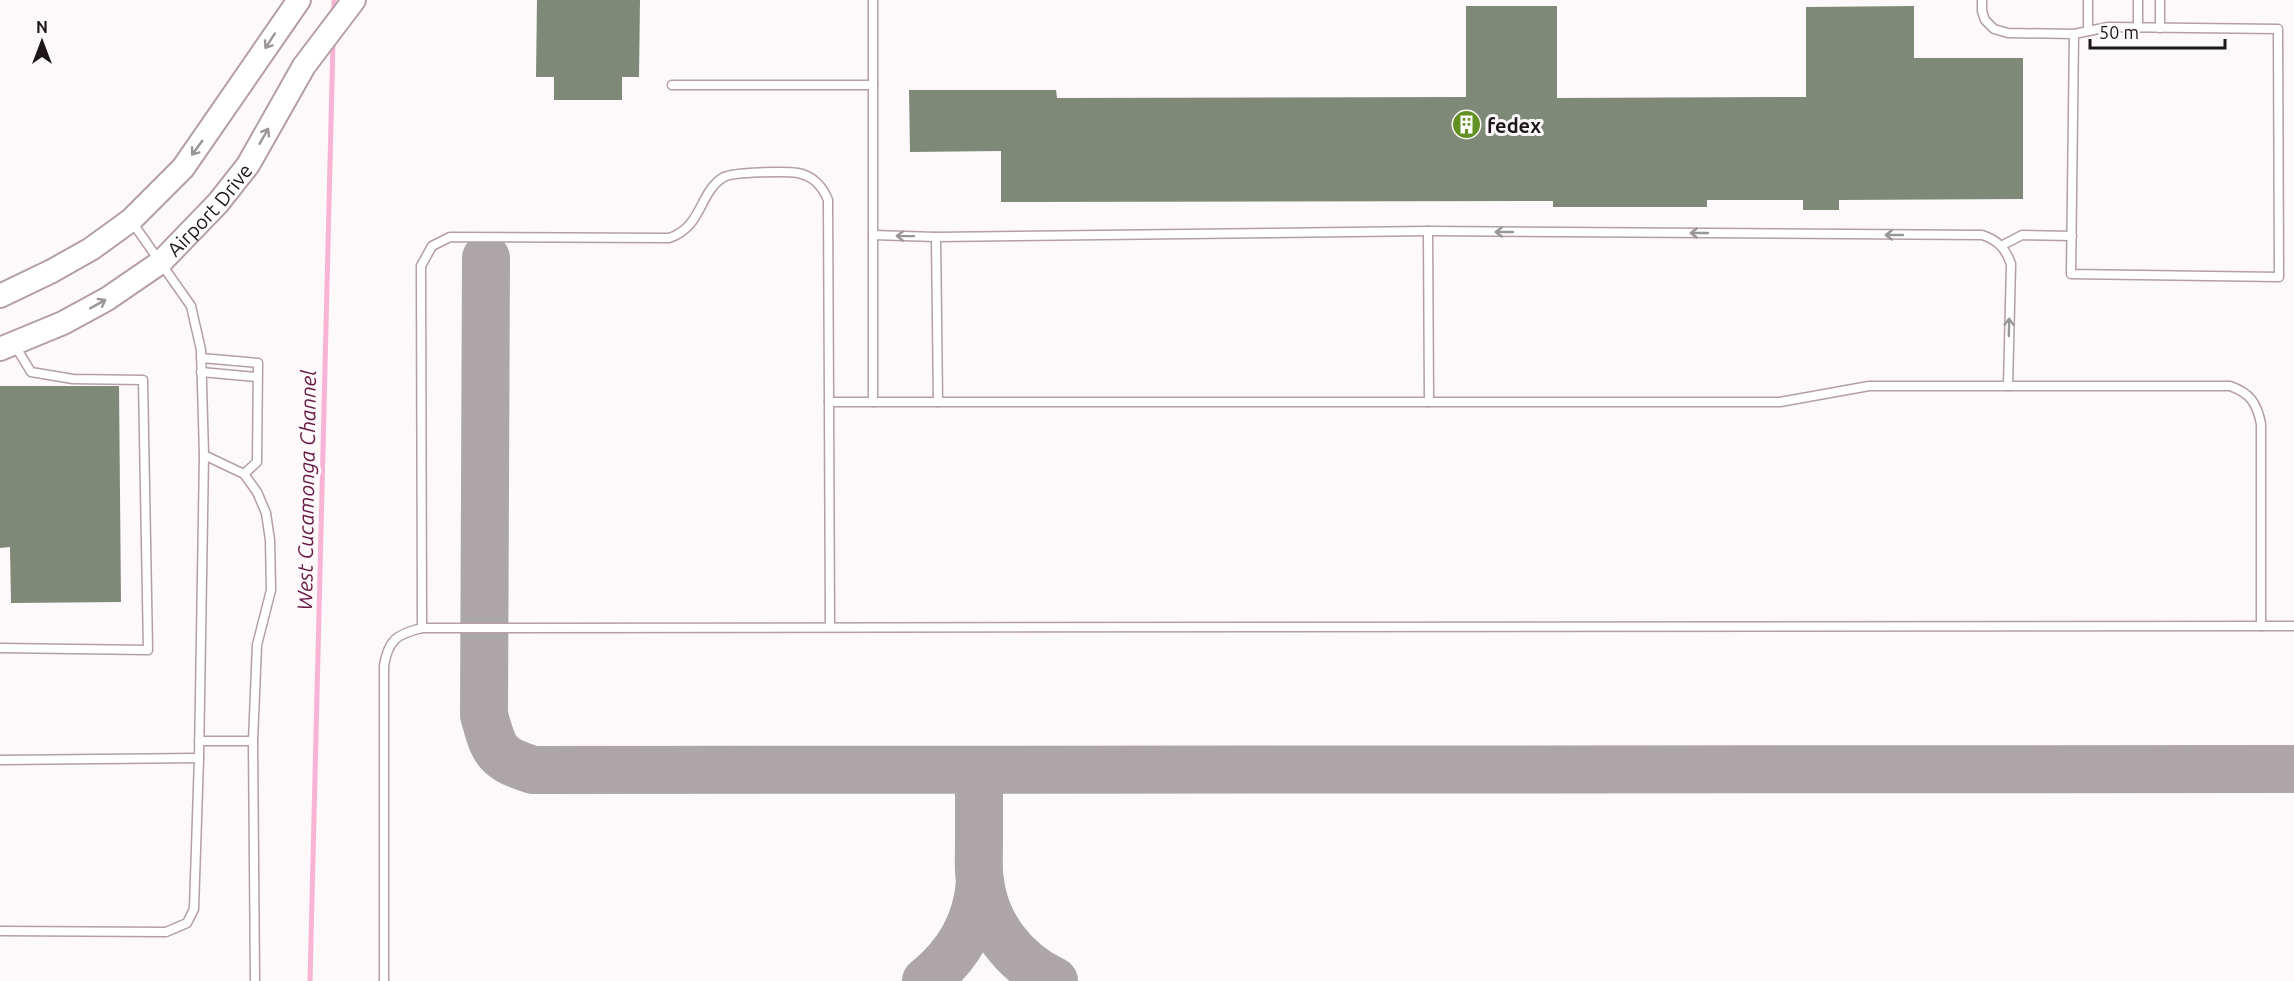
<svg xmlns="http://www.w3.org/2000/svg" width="2294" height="981" font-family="Ubuntu,sans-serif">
<rect width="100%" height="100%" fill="#fdf8fa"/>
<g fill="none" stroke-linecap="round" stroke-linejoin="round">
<!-- stream -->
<g stroke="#f8b4d4" stroke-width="5">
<path d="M334,14V0"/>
<path d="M310,981L333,41"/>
</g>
<!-- taxiway -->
<g stroke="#aca6a9" stroke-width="48">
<path d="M486,258L484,715C494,752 496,758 533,770L2294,769"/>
<path d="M979,770C979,795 979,820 979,844C979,856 978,870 980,881C985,925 1015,963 1054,981"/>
<path d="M926,981C959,955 977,923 980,882"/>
</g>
</g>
<!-- building -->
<g fill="#7f8977">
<path d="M537,0H640L639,77H622V100H554V77H536Z"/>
<path d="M1466,6H1557V98L1806,97V7L1914,6V58H2023V199L1839,200V210H1803V200H1707V207H1553V201L1001,202V151L910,152L909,90H1056L1057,98L1466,97Z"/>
<path d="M0,386H119L121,602L11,603L10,547L0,548Z"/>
</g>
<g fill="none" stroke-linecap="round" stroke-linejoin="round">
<defs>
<g id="service">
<path d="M1982,0V11L1985,20L1994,29L2008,33L2074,34L2108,27L2278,29L2279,277L2071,274L2074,34"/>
<path d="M2088,0V31"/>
<path d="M2138,28V0"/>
<path d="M2160,28V0"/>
<path d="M672,85H873"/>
<path d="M1428,231L1429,402"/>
<path d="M873,235L936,237"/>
<path d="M2001,246L2022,235L2072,236"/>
<path d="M201,358L258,363L257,462L244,474"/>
<path d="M201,372L257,377"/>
<path d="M829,402L830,627"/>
<path d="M873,402V0"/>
<path d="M938,402L936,237L1428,231L1982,235C1998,240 2006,249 2011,264L2008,386"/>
<path d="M204,455L244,474L257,492L266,513L270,540L271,590L257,645L253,741"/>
<path d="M422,628L421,266L432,246L450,237L669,238C703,227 699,191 724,177C734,172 786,171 798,173C813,176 823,187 828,200L829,402H1780L1869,386H2230C2250,393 2257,403 2261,424V626"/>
<path d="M0,648L148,650L143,380L73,379L31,372L14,344"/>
<path d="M199,741H253L255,981"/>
<path d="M0,760L199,758"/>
<path d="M0,931L166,932L187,923L194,909L199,758L204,455L201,350L191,306L132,222"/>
<path d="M384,981V666C388,640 397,634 422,628L2294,626"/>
</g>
<g id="secondary">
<path d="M0,296L52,271L91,249L131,220L183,168L299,0"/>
<path id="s1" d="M0,349L63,323L107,299L161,262L218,203L248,165L304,66L354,0"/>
</g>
</defs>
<!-- service casing -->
<use href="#service" stroke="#b49ea8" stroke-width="11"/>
<!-- secondary casing -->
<use href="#secondary" stroke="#b49ea8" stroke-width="26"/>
<!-- service -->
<use href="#service" stroke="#fff" stroke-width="8"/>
<!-- secondary -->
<use href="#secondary" stroke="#fff" stroke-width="22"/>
</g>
<!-- one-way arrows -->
<defs><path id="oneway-shaft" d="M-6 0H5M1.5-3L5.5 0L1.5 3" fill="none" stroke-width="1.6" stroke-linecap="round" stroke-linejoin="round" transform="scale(1.5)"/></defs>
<g stroke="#9a9698">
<use href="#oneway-shaft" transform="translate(270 41) rotate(123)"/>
<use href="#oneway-shaft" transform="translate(264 136) rotate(-60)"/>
<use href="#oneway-shaft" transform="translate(197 148) rotate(126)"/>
<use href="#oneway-shaft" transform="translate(1504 232) rotate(-180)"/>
<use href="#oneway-shaft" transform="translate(1699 233) rotate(-180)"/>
<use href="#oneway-shaft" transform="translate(1894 235) rotate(-180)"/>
<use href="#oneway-shaft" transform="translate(905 236) rotate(-179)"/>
<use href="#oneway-shaft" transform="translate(98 304) rotate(-29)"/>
<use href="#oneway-shaft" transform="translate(2009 327) rotate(-89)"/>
</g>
<!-- icons -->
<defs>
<symbol id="building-disc" viewBox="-11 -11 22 22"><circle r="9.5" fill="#629023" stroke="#fdf8fa"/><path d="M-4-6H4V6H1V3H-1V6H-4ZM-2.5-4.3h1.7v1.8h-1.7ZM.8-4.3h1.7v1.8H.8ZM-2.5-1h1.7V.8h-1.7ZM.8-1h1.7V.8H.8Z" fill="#fff"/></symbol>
</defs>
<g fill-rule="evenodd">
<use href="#building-disc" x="1450" y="108" width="33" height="33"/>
</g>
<g text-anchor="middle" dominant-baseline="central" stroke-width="6" stroke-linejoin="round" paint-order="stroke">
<!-- poi labels -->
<g font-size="20" font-weight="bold" fill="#1e161a" stroke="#fdf8fa" text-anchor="start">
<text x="1487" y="125">fedex</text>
</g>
<!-- street labels -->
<g font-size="20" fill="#1e161a" stroke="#fdf8fa">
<text stroke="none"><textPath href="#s1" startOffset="255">Airport Drive</textPath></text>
</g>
<!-- water labels -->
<g font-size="21" font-style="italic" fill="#671a46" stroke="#fdf8fa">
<text transform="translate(306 490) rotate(-89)">West Cucamonga Channel</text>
</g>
</g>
<!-- north arrow -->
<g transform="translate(42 42)" stroke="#fdf8fa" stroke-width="4.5" paint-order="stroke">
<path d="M0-4.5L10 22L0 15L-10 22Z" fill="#1e161a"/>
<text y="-9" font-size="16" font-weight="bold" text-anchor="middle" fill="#1e161a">N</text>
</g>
<!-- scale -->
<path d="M2090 39v9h135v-9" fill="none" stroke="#1e161a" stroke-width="3"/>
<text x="2099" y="39" font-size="18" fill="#1e161a" stroke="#fdf8fa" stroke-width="4.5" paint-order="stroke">50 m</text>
</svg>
